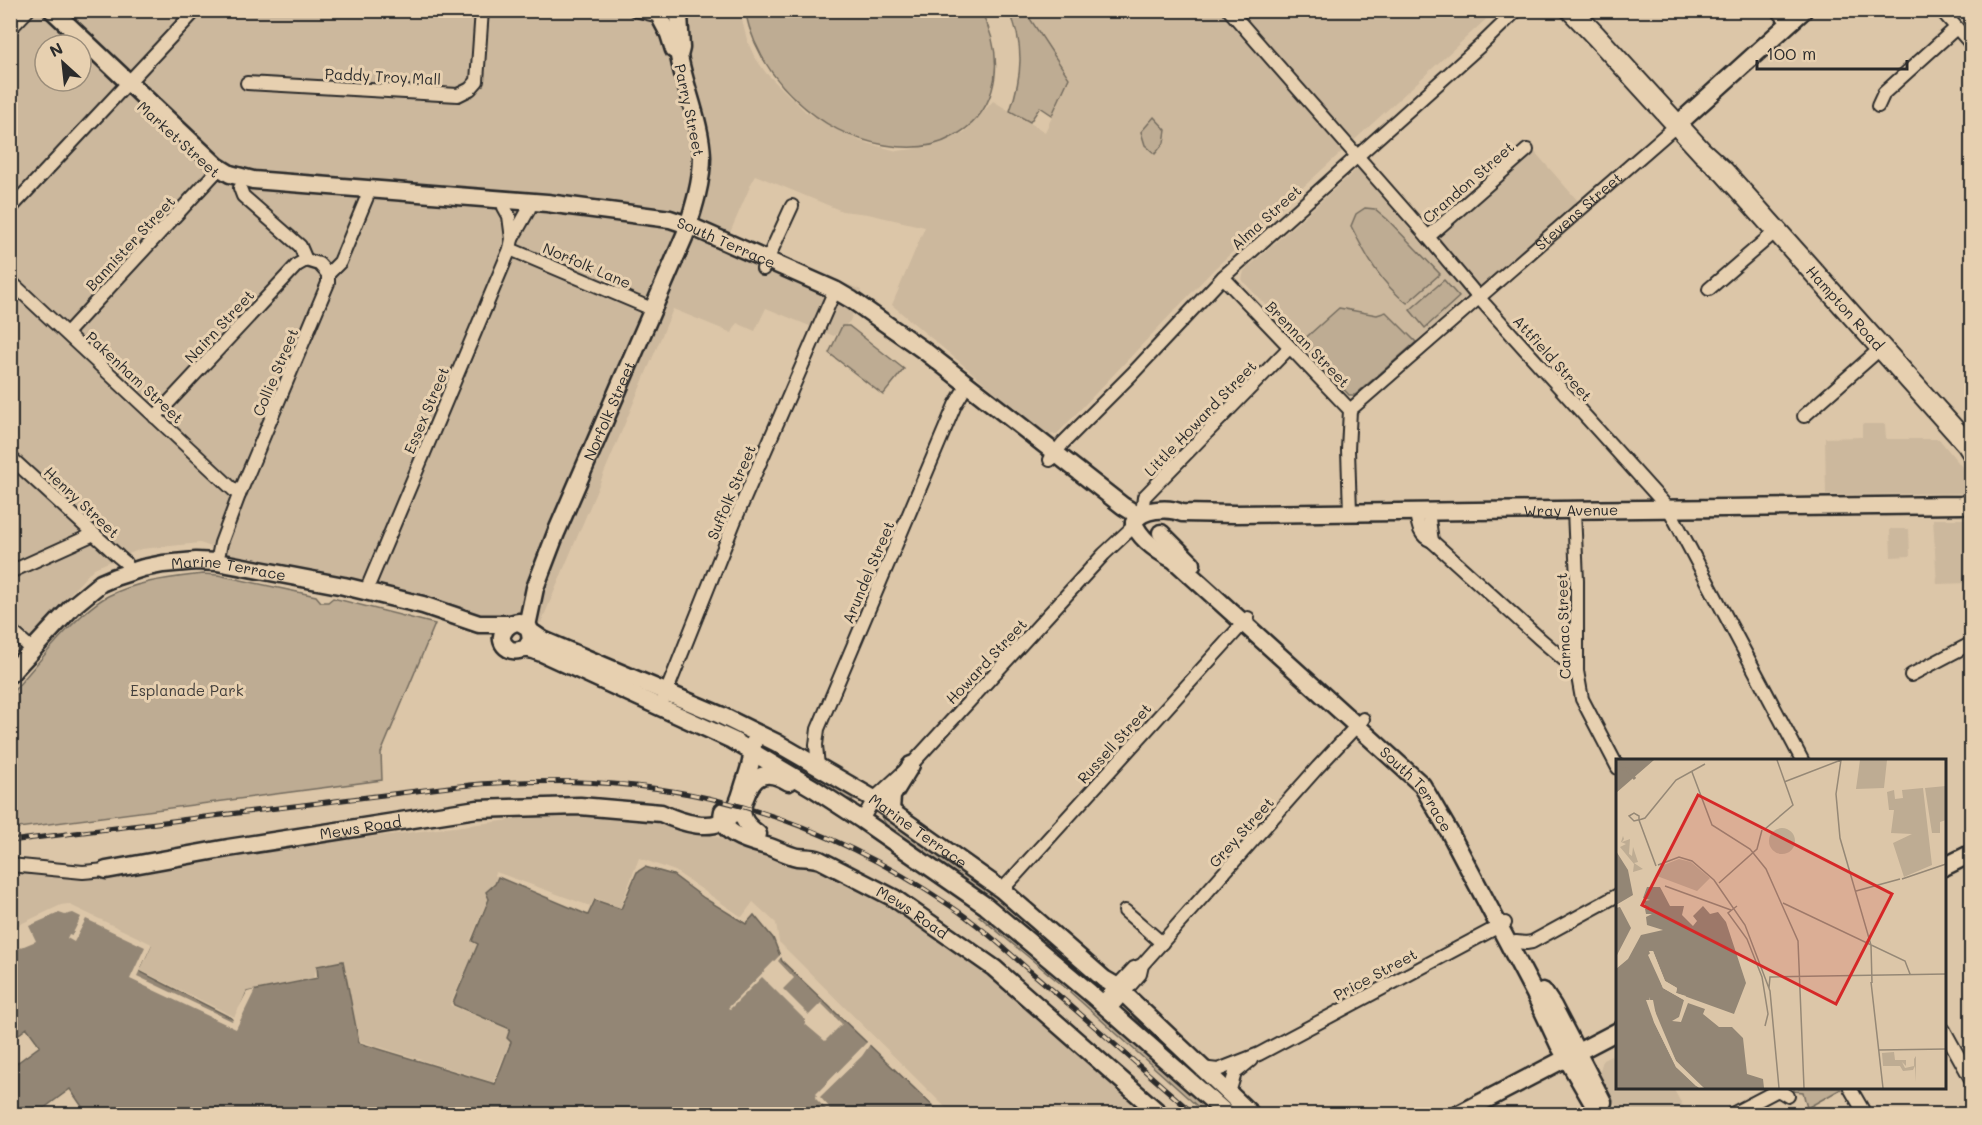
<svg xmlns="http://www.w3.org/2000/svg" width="1982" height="1125" font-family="Mali,sans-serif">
<rect width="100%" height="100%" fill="#dcc6a8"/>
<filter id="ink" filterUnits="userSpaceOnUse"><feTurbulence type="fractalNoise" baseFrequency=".0167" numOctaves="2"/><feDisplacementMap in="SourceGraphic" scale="12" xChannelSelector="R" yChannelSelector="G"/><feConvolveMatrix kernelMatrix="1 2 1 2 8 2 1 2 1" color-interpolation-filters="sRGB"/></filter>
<g filter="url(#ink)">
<!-- built -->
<g fill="#ccb89d" fill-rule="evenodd">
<path d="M11,11H740L747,40L754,56L766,73L806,112L860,141L897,151L929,147L965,132L993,101L1045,132L1070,78L1026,11H1495L1215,268L1057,434L1046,435L892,305L925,227L868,214L842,211L755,175L729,235L861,290L850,321L834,336L766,308L755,331L737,323L732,333L673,309L541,623L487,621L322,587L200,543L141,549L94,568L11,657ZM45,45H81V81H45Z"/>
<path d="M1534,151L1578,201L1480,287L1436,237Z"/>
<path d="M1358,168L1467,296L1355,395H1349L1242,280L1244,271Z"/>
<path d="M1862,424H1885L1886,439H1939L1971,478L1966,493L1826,495L1825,438L1862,437Z"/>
<path d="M1933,519H1971V583L1937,584Z"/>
<path d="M1909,529L1910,556L1891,557L1890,529Z"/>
<path d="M583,811L656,820L815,864L971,945L1046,1004L1168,1114H952L779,942L776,923L753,902L742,917L675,871L639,858L620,908L595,898L590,906L496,872L495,875L497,877L470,941L477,945L450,1005L514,1032L493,1082L360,1041L340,963L317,967L313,978L248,992L237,1018L140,970L149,950L11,936L10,873L76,878L96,877L356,839Z"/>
<path d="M1617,1053L1618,1088H1673L1685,1110L1677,1114H1620L1599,1074L1603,1060Z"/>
</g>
<!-- green -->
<g fill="#beac93" stroke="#746c5f" stroke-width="1.5">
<path d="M745,11H981C994,36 1000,62 992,90C986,111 972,127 952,137C931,149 908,149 885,145C818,134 759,78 745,11Z"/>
<path d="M1009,11H1025L1069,78L1052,115L1040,107L1030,122L1010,111C1022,77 1025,44 1009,11Z"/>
<path d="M1154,117L1166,130L1164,143L1155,154L1145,145L1141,132Z"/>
<path d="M1365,208L1375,209L1387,219L1440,274L1407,303C1381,284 1365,254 1351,226L1356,214Z"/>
<path d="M1444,280L1459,297L1425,328L1410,310Z"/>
<path d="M1339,308L1377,315L1386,312L1416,342L1355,395H1349L1301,342Z"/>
<path d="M842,326H849L904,369L883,395L829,353Z"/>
<path d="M202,574L218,575L316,596L321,602H328L333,598L435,624L381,753L382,780L11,829V694C36,666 76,613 108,596C137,581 170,578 202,574Z"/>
<path d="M768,748L778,750L866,802L842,798L761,750Z"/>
<path d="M884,814L996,890L1104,987L1101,989L1089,984L888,828L882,818Z"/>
<path d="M986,914L1072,984L1067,989L979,916Z"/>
<path d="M1072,989L1088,1003L1089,1002L1216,1114H1206L1070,992Z"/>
<path d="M1122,1003L1249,1114H1234L1123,1014L1120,1005Z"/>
<path d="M1794,1088H1840L1841,1089L1807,1108L1803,1092L1794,1091Z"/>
</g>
<!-- water -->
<path fill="#938675" stroke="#696257" stroke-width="1.5" d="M645,867L673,875L704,898L746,924L754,915L773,938L782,961L941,1114H74L83,1108L70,1089L36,1114H13L11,1110L10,1068L40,1046L27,1028L11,1040V932L63,906L151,945L139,971L235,1020L247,992L318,978L317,966L343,961L359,1043L495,1084L511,1042L507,1038L510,1029L454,1005L453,1003L478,944L472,941L489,899L486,892L495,884L498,877L588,915L595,900L621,909L637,872Z"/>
<!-- pier -->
<g fill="#dcc6a8">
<path d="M68,904L152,944L137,976L232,1021L247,992L255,990L236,1029L130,979L145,947L86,919L74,942L67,938L69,934L72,935L81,917L73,913L65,915L59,913L29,926L36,941L12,951L11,947L10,929L61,905Z"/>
<path d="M782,953L783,955L778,961L794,978L783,989L809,1015L821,1003L842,1024L825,1041L805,1024V1020L762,977L730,1009L728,1008Z"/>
<path d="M869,1040L871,1043L862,1056L820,1097L830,1108L828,1111L815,1098L817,1095L816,1094Z"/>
</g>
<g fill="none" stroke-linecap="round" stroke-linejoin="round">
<defs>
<g id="street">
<path d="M635,10L655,15"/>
<path d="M1229,10L1428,237L1479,298L1669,509L1802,760"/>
<path d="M1777,10L1789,23"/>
<path d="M1941,10L1972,45"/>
<path d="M10,29L28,10"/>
<path d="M247,83L458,95L470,89L477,81L482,10"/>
<path d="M1878,106L1884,93L1956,28"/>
<path d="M240,188L243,196L300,246L306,260"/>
<path d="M504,207L509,216L512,239"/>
<path d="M10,209L196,10"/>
<path d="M1428,237L1527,150"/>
<path d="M510,249L652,309"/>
<path d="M306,260L319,264L328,274"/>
<path d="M763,269L792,206"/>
<path d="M328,274L340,262L367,197"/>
<path d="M1223,277L1350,410L1348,450L1350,512"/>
<path d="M10,281L239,495"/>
<path d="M1709,289L1776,231"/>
<path d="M67,333L215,173"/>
<path id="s1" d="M1350,410L1678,124"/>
<path d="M1804,416L1881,348"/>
<path d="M155,417L297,265L306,260"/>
<path d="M10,457L119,557L126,563L129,572"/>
<path d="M1050,460L1063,443L1132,374L1223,277L1481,45L1517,10"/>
<path d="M1574,510L1577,581V671L1582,699L1618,768"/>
<path d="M1416,512C1418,525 1419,536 1432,541L1539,638L1577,671"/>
<path d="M1428,512L1432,541"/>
<path d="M1142,513L1144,497L1289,348"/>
<path d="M217,562L221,543L239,495L328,283V274"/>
<path d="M10,572L94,534"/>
<path d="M366,591L510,249L512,239L529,209"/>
<path d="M10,630L32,649"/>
<path d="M1911,675L1972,643"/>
<path d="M664,698L735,520L835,290"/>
<path d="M818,767L816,745L818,729L955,405L962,393"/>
<path d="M862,820L874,799L911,765L1104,554L1135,525"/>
<path d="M10,865L83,872L106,870"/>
<path d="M1002,890L1248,618"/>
<path d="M1125,911L1162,943"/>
<path d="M1516,942L1526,943L1532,942L1618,895"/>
<path d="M1101,1003L1134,968L1142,965"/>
<path d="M1109,1010L1140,974L1142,965L1318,767L1363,719"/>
<path d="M1944,1030L1972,1081"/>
<path d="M1201,1068L1218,1070L1259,1054L1505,923"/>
<path d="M1850,1088L1865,1114"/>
<path d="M1229,1093L1235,1073L1251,1060"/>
<path d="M1732,1114L1778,1090L1788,1096"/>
</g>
<g id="secondary">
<path id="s2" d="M52,10L217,166L230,174L253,180L547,203L670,219L688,225L835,290L852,300L926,352L1123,506L1139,516"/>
<path d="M661,19L669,34L674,50"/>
<path d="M1678,124L1804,10"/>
<path id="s3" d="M1134,523C1140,508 1169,507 1182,513L1235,514L1962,505L1972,502"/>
<path id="s4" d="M1134,523C1140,540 1159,552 1174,560L1422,785L1450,833L1535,994L1559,1045L1599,1114"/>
<path d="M1161,533L1192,564"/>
<path id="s5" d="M527,626L535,588L556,533L685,235C693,210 702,183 702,157C701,123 685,89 679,56L681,48L679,15"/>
<path id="s6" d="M530,631L543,640L720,715L777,743L874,799L1002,890L1104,979L1116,986L1251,1114"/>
<path d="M526,648L531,640L529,628L519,622C505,623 494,640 509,649C516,653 521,648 528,649C532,649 538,652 542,653L732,740L813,788L862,820L986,906L1090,993L1227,1114"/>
<path id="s7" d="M10,674L73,606L101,583L115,577L143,568L163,564L196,561L217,562L344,586L423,605L479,624H510"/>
<path d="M891,810L892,796L911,765"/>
<path id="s8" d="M723,811C717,835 753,842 770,847C778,850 788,855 797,857C805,858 812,857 820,860L894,898L994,968L1160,1114"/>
<path d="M758,834C752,829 745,825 743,816C741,810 743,804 745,798C754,773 767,769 789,782"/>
<path d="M1944,867L1972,853"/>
<path id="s9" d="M106,870L228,848L477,809L580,806L661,813C680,822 714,834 731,815C738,807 741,795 744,785C749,770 753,759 753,744"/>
<path d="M1543,991L1553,1006L1603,1102"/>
<path d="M1459,1114L1618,1031"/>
</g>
<g id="primary">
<path id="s10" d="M1571,10L1596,36L1702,152L1724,172L1967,444L1972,452"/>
</g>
</defs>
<!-- street casing -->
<use href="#street" stroke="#2b2b2b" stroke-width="16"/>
<!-- secondary casing -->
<use href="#secondary" stroke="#2b2b2b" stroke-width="21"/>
<!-- primary casing -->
<use href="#primary" stroke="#2b2b2b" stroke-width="24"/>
<!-- street -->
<use href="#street" stroke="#e7d0b0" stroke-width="12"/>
<!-- secondary -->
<use href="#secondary" stroke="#e7d0b0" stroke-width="16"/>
<!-- primary -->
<use href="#primary" stroke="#e7d0b0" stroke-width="20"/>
<defs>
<path id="rail" d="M10,841L449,787C638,767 790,798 949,905C978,924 1004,948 1030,971C1086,1018 1139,1066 1194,1114"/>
</defs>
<!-- rail casing -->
<use href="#rail" stroke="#2b2b2b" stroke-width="5"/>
<!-- rail -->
<use href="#rail" stroke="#e7d0b0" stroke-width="3" stroke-dasharray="9" stroke-linecap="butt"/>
</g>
</g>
<g text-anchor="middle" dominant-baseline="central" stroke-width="6" stroke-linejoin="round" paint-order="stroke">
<!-- street labels -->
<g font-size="15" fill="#2b2b2b" stroke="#e7d0b0">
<text transform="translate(383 76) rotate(3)">Paddy Troy Mall</text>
<text transform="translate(690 110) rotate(78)">Parry Street</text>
<text transform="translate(179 139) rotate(42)">Market Street</text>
<text transform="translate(1468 182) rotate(-41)">Crandon Street</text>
<text stroke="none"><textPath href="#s1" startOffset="303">Stevens Street</textPath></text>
<text transform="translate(1266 217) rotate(-42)">Alma Street</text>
<text transform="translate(130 243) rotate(-47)">Bannister Street</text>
<text stroke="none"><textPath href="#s2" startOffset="746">South Terrace</textPath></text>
<text transform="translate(587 265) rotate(23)">Norfolk Lane</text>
<text stroke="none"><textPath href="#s10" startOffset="405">Hampton Road</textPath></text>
<text transform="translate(219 326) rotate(-47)">Nairn Street</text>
<text transform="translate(1308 344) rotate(46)">Brennan Street</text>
<text transform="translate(1553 358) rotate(48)">Attfield Street</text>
<text transform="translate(275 372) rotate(-67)">Collie Street</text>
<text transform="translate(135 377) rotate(43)">Pakenham Street</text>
<text transform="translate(426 410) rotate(-67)">Essex Street</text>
<text stroke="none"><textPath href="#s5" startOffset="231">Norfolk Street</textPath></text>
<text transform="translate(1200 418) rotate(-46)">Little Howard Street</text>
<text transform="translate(731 492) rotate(-67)">Suffolk Street</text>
<text transform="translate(82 502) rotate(43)">Henry Street</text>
<text stroke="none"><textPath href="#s3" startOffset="442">Wray Avenue</textPath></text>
<text stroke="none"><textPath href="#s7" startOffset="260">Marine Terrace</textPath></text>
<text transform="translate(868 572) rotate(-67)">Arundel Street</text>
<text transform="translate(1563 626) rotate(-92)">Carnac Street</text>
<text transform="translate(986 661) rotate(-47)">Howard Street</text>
<text transform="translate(1114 743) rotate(-48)">Russell Street</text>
<text stroke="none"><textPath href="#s4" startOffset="390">South Terrace</textPath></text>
<text stroke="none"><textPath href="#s9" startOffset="258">Mews Road</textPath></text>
<text stroke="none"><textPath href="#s6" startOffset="438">Marine Terrace</textPath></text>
<text transform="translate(1241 832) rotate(-48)">Grey Street</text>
<text stroke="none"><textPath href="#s8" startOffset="224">Mews Road</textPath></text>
<text transform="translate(1375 974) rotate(-28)">Price Street</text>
</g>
<!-- park labels -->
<g font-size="15" fill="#413e3b" stroke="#e7d0b0">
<text x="187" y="690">Esplanade Park</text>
</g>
</g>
<!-- overview -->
<g transform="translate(1616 759)">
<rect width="330" height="330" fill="#dcc6a8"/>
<path d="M244,1H271L268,29L240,30ZM330,27V61L324,63V74H316L309,29ZM307,29L316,106L288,118L277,84L296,75L275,74L278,51H273L271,33L278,31L279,40L287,39L286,31ZM153 82a13 13 0 1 1 26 0a13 13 0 1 1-26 0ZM7,77L8,80L6,83L14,80L13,95L16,97L17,88L22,103L18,104L27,110L17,113L18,105L4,88L10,85L5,83ZM63,100L75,103L94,119L81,132L41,117L45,107ZM278,293L279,301H290V307L286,303L289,309L298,307V300L300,297V323L299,307L297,311L287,312L284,307H267L266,294Z" fill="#beac93"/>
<path d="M0,1H38L0,34ZM0,92L12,111L17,136L0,146ZM31,128H44L54,147H68L66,156L77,167L81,162L77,157L87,147L94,155L102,153L110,163L130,224L118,255L60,234L61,229L49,222L37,192L32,196L47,229L68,241L63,258L56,262L65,263L72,244L89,250L87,255L103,268H116L127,279L131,315L147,320L148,329H88L82,325L60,302L42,266L37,241H30L38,263L60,308L83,329H0V210L12,200L25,176L47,171L31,166L30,158L36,155H30L29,150L35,149L29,147L28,142L34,141L27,139ZM4,148L15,169L0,198V149Z" fill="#938675"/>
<path d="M33,192H37L49,222L61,229L60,234L70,237L68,241L47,229ZM33,238L60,302L88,329L80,327L60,308L38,263Z" fill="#dcc6a8"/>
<path fill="none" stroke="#938675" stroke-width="3" d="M0,9L11,10L19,20"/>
<path fill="none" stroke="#958876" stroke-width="1.5" d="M225,1L220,35L224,79L255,186L256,224M76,13L96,66L134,90L150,110L182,182L188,329M168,23L225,1M149,70L177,46L161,1M42,106L63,98L76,102L98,121L129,166L154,232L163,329M40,107L23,61V57L18,54L13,57L18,62L22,61H23L29,59L60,21L89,5M286,120L330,105M103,124L141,90L146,71M49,127L115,151M240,132L284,120M167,144L289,202L294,215M121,147L112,154L131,180L146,218L152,255L149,267M255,223L267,329M153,229L154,218L330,215M263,291L330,290"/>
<path fill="#d62828" fill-opacity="0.15" stroke="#d62828" stroke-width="3" d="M82,36L276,135L220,245L26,146Z"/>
<rect width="330" height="330" fill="none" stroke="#2b2b2b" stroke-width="3"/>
</g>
<!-- margin -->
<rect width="1982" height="1125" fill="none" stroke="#e7d0b0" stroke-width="36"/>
<rect x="18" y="18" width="1946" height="1089" fill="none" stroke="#2b2b2b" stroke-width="2" filter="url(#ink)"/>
<!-- north arrow -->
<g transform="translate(63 63) rotate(333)"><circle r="28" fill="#e7d0b0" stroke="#9c8e7b" stroke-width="1.5"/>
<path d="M0-4.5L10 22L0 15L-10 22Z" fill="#2b2b2b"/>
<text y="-9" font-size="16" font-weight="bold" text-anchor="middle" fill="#2b2b2b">N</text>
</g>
<!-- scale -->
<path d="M1757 60v9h150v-9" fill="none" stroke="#2b2b2b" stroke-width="3"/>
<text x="1766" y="60" font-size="18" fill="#2b2b2b" stroke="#e7d0b0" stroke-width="4.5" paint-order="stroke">100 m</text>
</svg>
